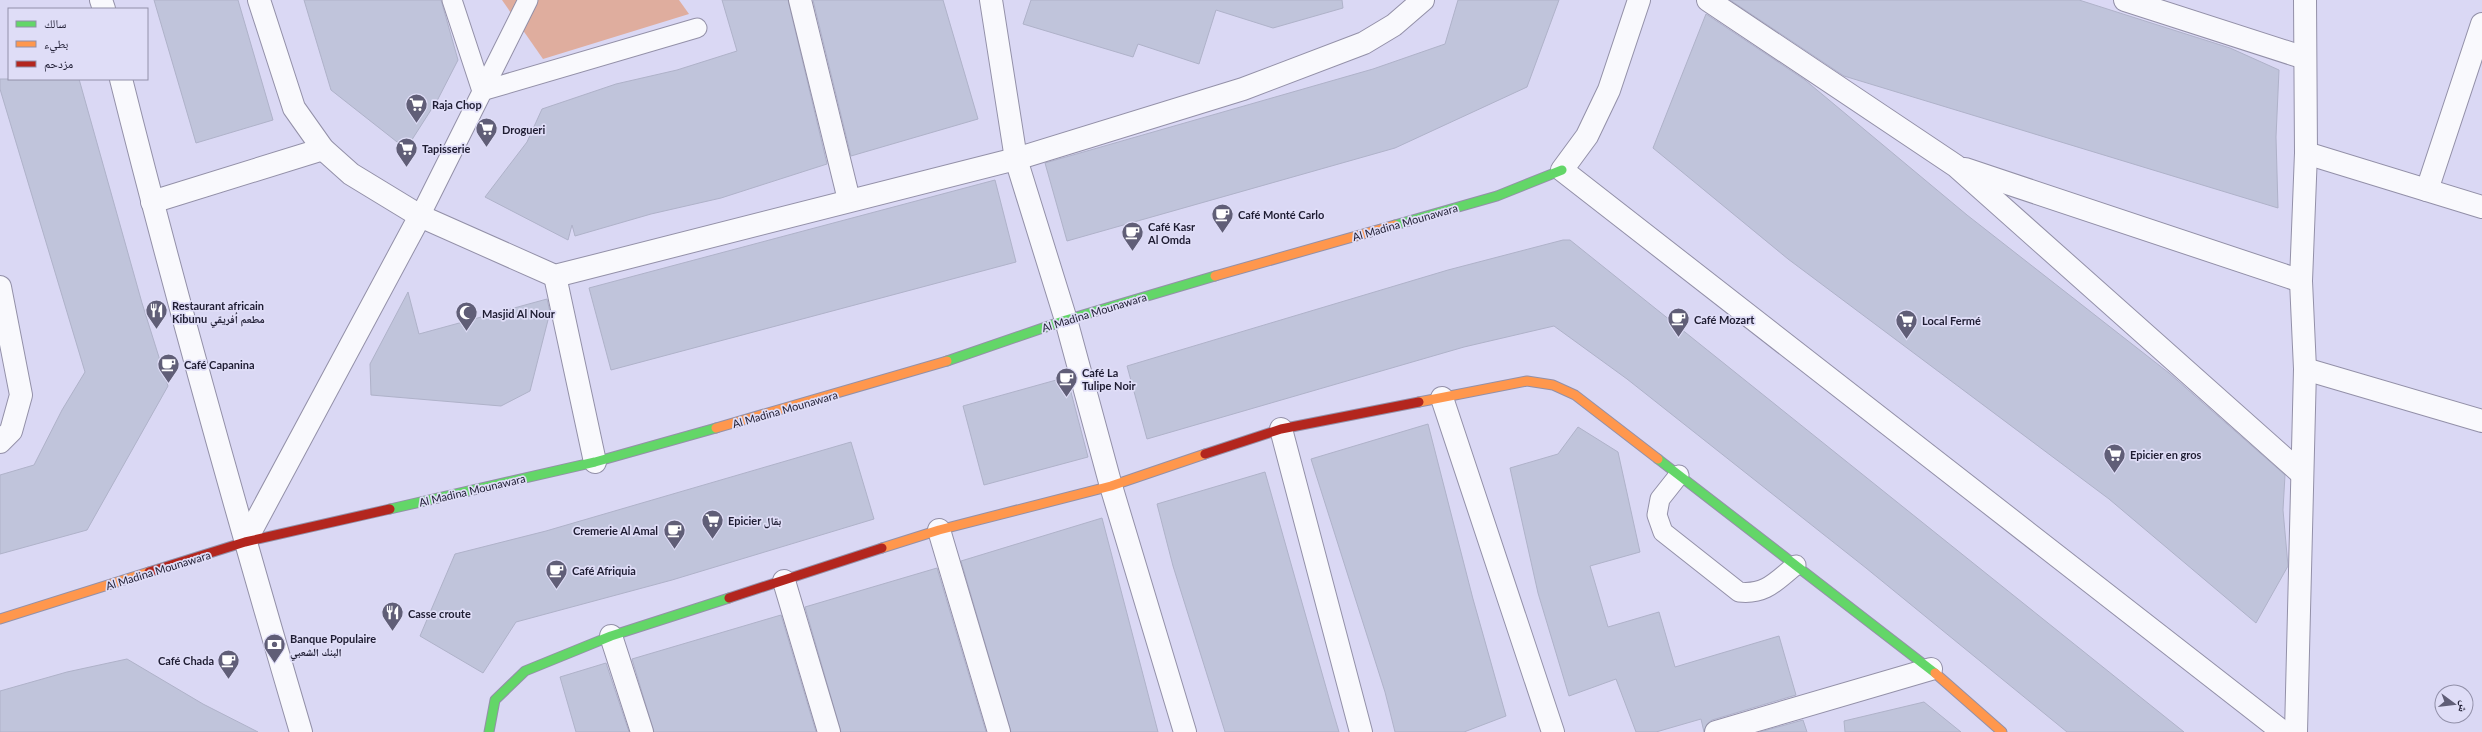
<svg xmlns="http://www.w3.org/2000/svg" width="2482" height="732" font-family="Lato,'Noto Naskh Arabic',sans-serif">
<rect width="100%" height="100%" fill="#dad8f4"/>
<!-- green -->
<path fill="#dfad9e" d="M502,0H679L689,14L543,59Z"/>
<!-- building -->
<g fill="#c0c4db" stroke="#afb2c9">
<path d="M154,0H238L273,120L196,143Z"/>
<path d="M304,0H441L458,60L438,99L406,149L331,90Z"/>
<path d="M722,0H788L827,164L721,198L651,214L575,236L572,225L568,240L485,197L527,142L542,109L616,84L677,70L737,51Z"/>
<path d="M813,0H943L978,119L851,156Z"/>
<path d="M1031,0H1342L1343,8L1273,28L1216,10L1199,64L1138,44L1133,57L1023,24Z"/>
<path d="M1458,0H1559L1527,87L1395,148L1067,241L1045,163L1373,69L1445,44Z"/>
<path d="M1730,0H2079L2230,48L2279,70L2276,137L2278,208L1844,76Z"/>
<path d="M1706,14L1805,80L1967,215L2169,373L2285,475L2283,510L2288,566L2256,623L2109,499L1788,259L1653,148Z"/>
<path d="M0,79H79L142,303L168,386L87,530L0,554V475L34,465L62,410L85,372L0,89Z"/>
<path d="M995,180L1016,262L611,370L589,288Z"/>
<path d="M1563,240H1570L2184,732H2067L1866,568L1627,379L1554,326L1464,347L1147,439L1127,366L1448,270Z"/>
<path d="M408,292L419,334L547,299L550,312L530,391L501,406L371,395L370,364Z"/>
<path d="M1067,377L1088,457L984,485L963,406Z"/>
<path d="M1428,424L1473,599L1506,716L1464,732H1395L1385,692L1311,459Z"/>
<path d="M1578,427L1618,452L1640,552L1590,566L1608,627L1659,612L1675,667L1779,636L1796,695L1712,720L1707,724L1704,732L1701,719L1656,732H1636L1616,679L1569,696L1538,593L1510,468L1558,454Z"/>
<path d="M851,442L874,519L672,580L516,622L483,673L420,636L455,554L546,531Z"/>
<path d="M1265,472L1331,705L1339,732H1225L1173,566L1157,504Z"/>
<path d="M1102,518L1158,732H1011L961,561Z"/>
<path d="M937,568L986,732H841L805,607Z"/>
<path d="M781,615L816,732H654L632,659Z"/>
<path d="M127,659L203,704L258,732H0V691L67,672Z"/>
<path d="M606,663L629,732H576L560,677Z"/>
<path d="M1924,702L1961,732H1845L1844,721Z"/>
<path d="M1803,720L1807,732H1760Z"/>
</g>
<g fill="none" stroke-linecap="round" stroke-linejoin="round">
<defs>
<g id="lane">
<path d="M452,0L482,91L697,28"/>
<path d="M420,216L528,0"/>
<path d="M1679,475L1660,499L1657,515L1663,532L1739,592C1766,595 1776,581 1796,565"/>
</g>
<g id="street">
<path d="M101,0L104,9"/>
<path d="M259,0L294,108L323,149L351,174L420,216L555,276L1016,159L1243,89L1364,43L1394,25L1423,0"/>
<path d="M800,0L849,200"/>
<path d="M991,0L1016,159L1066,320L1111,486L1185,732"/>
<path d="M1639,0L1609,90L1587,136L1562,170L2283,732"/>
<path d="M1708,0L1956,166L2302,474"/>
<path d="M2125,0L2305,58"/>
<path d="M121,79C176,298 237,515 301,732"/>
<path d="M2306,153L2482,207"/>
<path d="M1965,169L2301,281"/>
<path d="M2427,190L2482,24"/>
<path d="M152,202L323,149"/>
<path d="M555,276L595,462"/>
<path d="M0,287L21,395L11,431L0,442"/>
<path d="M2305,369L2482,421"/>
<path d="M1442,398L1553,732"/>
<path d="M1281,429L1361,732"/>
<path d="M939,530L999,732"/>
<path d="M245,542L420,216"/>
<path d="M784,581L829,732"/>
<path d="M611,636L642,732"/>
<path d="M1716,732L1931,669"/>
<path d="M2296,732L2305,369L2301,281L2306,153L2305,0"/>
</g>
<g id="fast">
<path d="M1395,225L1497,196L1562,170"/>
<path d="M947,361L1066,320L1215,276"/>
<path d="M1658,459L1935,673"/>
<path d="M390,509L595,462L716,428"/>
<path d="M489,732L495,700L525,671L611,636L729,598"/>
</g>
<g id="slow">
<path d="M1215,276L1395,225"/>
<path d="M1419,402L1527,381L1553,385L1575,395L1658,459"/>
<path d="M716,428L947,361"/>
<path d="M882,548L939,530L1111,486L1205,454"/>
<path d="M0,619L149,572"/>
<path d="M1935,673L2002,732"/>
</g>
<g id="jam">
<path d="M1205,454L1281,429L1419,402"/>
<path d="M149,572L245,542L390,509"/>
<path d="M729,598L882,548"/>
</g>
</defs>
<!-- lane casing -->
<use href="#lane" stroke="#9390a8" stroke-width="21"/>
<!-- street casing -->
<use href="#street" stroke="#9390a8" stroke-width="24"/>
<!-- fast casing -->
<use href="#fast" stroke="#9390a8" stroke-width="11"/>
<!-- slow casing -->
<use href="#slow" stroke="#9390a8" stroke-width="11"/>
<!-- jam casing -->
<use href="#jam" stroke="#9390a8" stroke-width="11"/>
<!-- lane -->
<use href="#lane" stroke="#f9f9fd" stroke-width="19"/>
<!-- street -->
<use href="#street" stroke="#f9f9fd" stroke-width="22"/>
<!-- fast -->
<use href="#fast" stroke="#63d668" stroke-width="9"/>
<!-- slow -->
<use href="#slow" stroke="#ff974d" stroke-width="9"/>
<!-- jam -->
<use href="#jam" stroke="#b3261e" stroke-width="9"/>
</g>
<!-- icons -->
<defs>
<symbol id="supermarket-pin" viewBox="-11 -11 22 30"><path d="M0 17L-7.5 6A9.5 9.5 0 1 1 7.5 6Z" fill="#605e77" stroke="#dfddf7"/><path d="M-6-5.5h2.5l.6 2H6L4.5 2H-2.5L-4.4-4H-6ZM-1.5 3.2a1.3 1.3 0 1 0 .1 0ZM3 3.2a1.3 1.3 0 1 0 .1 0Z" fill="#fff"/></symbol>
<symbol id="cafe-pin" viewBox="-11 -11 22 30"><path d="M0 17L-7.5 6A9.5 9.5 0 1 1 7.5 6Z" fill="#605e77" stroke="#dfddf7"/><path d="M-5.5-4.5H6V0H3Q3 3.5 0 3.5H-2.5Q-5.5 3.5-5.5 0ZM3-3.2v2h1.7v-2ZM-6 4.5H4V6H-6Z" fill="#fff"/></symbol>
<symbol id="restaurant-pin" viewBox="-11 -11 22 30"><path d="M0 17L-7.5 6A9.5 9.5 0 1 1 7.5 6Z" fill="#605e77" stroke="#dfddf7"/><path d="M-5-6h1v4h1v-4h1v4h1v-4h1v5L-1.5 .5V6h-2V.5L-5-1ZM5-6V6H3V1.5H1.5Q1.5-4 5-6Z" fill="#fff"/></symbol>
<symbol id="mosque-pin" viewBox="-11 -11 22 30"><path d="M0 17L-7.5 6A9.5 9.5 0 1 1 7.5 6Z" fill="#605e77" stroke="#dfddf7"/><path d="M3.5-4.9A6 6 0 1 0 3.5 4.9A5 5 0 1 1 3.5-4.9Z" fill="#fff"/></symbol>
<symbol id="bank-pin" viewBox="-11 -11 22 30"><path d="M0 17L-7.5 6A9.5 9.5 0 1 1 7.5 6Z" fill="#605e77" stroke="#dfddf7"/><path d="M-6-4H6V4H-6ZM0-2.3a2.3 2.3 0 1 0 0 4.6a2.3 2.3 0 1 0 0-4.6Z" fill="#fff"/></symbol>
</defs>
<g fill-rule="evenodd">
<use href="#supermarket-pin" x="404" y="92" width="25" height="34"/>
<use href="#supermarket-pin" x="474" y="116" width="25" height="34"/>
<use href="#supermarket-pin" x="394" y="136" width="25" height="34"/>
<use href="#cafe-pin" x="1210" y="202" width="25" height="34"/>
<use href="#cafe-pin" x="1120" y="220" width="25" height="34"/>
<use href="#restaurant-pin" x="144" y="298" width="25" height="34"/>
<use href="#mosque-pin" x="454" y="300" width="25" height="34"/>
<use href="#cafe-pin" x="1666" y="306" width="25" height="34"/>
<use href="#supermarket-pin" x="1894" y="308" width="25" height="34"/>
<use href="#cafe-pin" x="156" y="352" width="25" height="34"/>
<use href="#cafe-pin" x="1054" y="366" width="25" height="34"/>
<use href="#supermarket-pin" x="2102" y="442" width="25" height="34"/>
<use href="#supermarket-pin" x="700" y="508" width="25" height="34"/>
<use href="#cafe-pin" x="662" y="518" width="25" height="34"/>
<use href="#cafe-pin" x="544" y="558" width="25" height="34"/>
<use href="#restaurant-pin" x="380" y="600" width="25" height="34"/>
<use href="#bank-pin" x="262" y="632" width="25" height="34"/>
<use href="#cafe-pin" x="216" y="648" width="25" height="34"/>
</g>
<g text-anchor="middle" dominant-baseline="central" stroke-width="3.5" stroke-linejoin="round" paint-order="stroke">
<!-- poi labels -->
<g font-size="11" font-weight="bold" fill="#1f1d33" stroke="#dfddf7" text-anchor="start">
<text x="432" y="104">Raja Chop</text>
<text x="502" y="129">Drogueri</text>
<text x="422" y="148">Tapisserie</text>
<text x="1238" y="214">Café Monté Carlo</text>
<text x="1148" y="226">Café Kasr<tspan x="1148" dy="13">Al Omda</tspan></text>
<text x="172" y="305">Restaurant africain<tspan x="172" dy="13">Kibunu مطعم أفريقي</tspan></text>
<text x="482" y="313">Masjid Al Nour</text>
<text x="1694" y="319">Café Mozart</text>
<text x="1922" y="320">Local Fermé</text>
<text x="184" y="364">Café Capanina</text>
<text x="1082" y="372">Café La<tspan x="1082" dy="13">Tulipe Noir</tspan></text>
<text x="2130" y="454">Epicier en gros</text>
<text x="728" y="520">Epicier بقال</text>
<text x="658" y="530" text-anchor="end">Cremerie Al Amal</text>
<text x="572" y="570">Café Afriquia</text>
<text x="408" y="613">Casse croute</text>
<text x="290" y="638">Banque Populaire<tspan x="290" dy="13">البنك الشعبي</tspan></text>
<text x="214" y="660" text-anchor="end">Café Chada</text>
</g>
<!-- street labels -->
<g font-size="11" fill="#1f1d33" stroke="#dfddf7">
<text transform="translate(1405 222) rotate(-16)">Al Madina Mounawara</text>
<text transform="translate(1094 312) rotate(-17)">Al Madina Mounawara</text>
<text transform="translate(785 409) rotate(-16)">Al Madina Mounawara</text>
<text transform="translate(472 490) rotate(-13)">Al Madina Mounawara</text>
<text transform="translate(158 570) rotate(-17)">Al Madina Mounawara</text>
</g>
</g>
<!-- legend -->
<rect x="8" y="8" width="140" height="72" fill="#dfddf7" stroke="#9290a9"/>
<rect x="16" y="21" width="20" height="6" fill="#63d668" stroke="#9290a9"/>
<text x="44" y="28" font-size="12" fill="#1f1d33">سالك</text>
<rect x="16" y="41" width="20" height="6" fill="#ff974d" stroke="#9290a9"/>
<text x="44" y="48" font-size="12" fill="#1f1d33">بطيء</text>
<rect x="16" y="61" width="20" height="6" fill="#b3261e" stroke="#9290a9"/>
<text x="44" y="68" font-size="12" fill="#1f1d33">مزدحم</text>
<!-- north arrow -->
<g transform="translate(2454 704) rotate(105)"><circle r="19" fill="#dfddf7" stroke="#9290a9"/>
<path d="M0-3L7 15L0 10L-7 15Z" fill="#605e77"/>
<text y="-6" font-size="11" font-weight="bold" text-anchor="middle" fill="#1f1d33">ش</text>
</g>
</svg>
